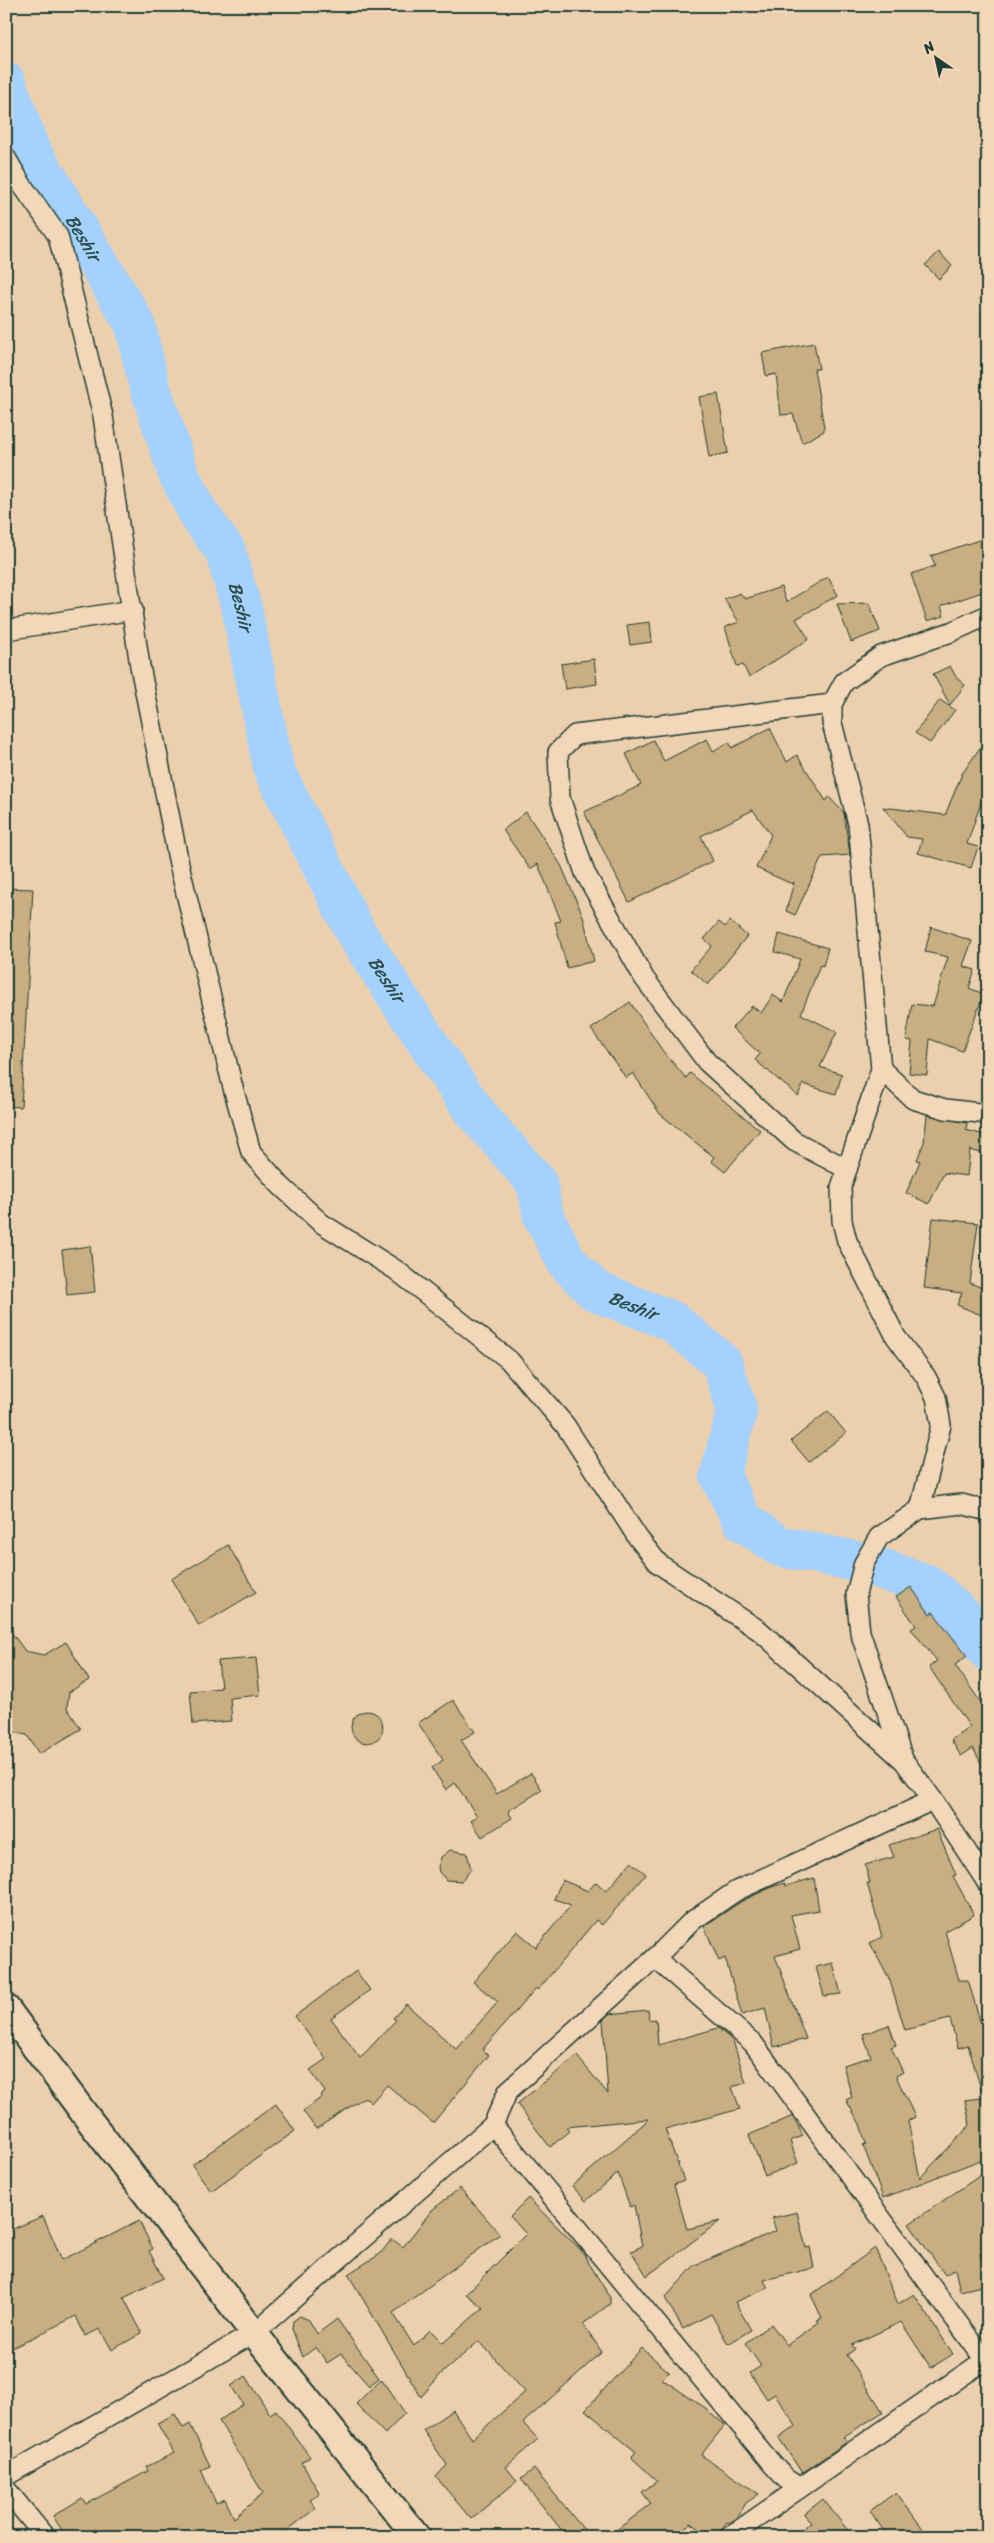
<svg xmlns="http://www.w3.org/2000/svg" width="994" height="2543" font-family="Sriracha,sans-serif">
<rect width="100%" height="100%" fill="#ecd0ae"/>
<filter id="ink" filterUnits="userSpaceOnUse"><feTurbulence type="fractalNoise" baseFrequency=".02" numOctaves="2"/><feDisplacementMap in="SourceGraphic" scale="10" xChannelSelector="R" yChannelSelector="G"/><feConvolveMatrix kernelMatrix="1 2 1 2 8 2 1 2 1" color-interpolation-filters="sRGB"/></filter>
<g filter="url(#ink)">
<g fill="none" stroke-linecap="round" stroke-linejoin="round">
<!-- river -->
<path stroke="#a4d1fe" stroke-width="41" id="s1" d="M6,83L29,148L135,324L148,381L179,475L200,516L225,550L242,610L274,770L356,933L443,1066L476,1113L537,1183L543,1215L567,1262L595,1291L672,1321L722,1363L737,1410L720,1476L743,1521L779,1546L864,1563L928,1585L962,1616L988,1651"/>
</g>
<!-- building -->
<g fill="#c8ae81" stroke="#1f3d34">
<path d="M939,252L952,266L939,279L925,265Z"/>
<path d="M814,343L819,369H814L824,427V431L802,443L793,414L781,415L776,374L766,376L762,353Z"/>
<path d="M718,394L728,453L709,457L699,397Z"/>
<path d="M988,537V590L941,606L944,616L927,621L911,574L935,566L931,556Z"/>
<path d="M828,577L838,595L796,619L809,639L749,677L743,665L737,666L725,627L739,622L724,599L740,593L745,599L781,587L786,602Z"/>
<path d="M869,603L880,631L851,642L837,604Z"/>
<path d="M650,622L652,642L630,645L627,625Z"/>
<path d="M594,659L597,684L565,689L561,664Z"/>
<path d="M950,666L956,677L965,685L950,705L933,674Z"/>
<path d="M940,700L955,710L930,743L915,733Z"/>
<path d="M770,728L787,762L797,755L826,801L829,797L844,813L850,855L822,857L795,915L786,911L794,882L792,884L756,868L771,835L753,810L701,836L713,861L629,902L584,812L641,785L626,754L653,740L664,761L707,739L713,751L729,742L732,748Z"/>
<path d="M988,736V782L967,844L978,847L971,868L918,853L922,839L907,837L883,807L945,815L962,774Z"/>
<path d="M526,812L561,865L583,916L594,961L567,968L555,922L561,921L538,864L530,869L503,830Z"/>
<path d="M6,888L33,889L21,1107L6,1106Z"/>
<path d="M730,921L747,936L708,985L691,970L712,946L704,939L719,922L725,927Z"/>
<path d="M931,927L972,941L963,966L975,970L969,988L984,994L962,1051L930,1039L927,1075L909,1073L912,1041L906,1040L912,1004L933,1006L948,957L925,952Z"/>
<path d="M779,934L828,948L823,966L820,965L801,1014L837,1032L820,1067L842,1074L836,1094L803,1084L798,1096L755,1060L760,1054L732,1028L752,1006L761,1013L773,995L783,1002L800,959L775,952Z"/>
<path d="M630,1002L662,1050L686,1078L690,1073L760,1130L725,1172L711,1161L714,1157L660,1114L633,1073L626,1078L591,1029Z"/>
<path d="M927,1115L967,1123L966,1130L988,1136V1155L970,1150L967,1176L944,1173L929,1204L906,1193L920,1161L917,1160L924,1142Z"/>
<path d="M933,1218L978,1223L970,1283L988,1290V1300L981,1315L957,1305L962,1293L924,1288Z"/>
<path d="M90,1246L95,1292L67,1295L62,1250Z"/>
<path d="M828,1411L846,1433L809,1462L791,1441Z"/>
<path d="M228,1545L256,1592L199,1626L171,1579Z"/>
<path d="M911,1587L930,1614L933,1612L967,1656L955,1665L988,1713V1776L973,1748L961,1756L951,1740L970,1727L929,1667L937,1661L911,1629L916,1626L896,1597Z"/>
<path d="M6,1625L25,1651L44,1655L66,1642L89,1680L69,1692L67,1708L81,1729L39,1754L27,1735L6,1731Z"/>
<path d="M256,1658L260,1695L230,1698L232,1721L193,1724L190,1691L221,1688L218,1661Z"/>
<path d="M453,1700L475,1732L461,1740L497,1794L531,1773L542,1790L508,1811L512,1818L482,1837L471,1821L477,1816L455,1783L446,1790L432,1768L443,1760L418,1723Z"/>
<circle cx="367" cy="1727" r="16"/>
<path d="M937,1829L956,1875L953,1876L974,1915L945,1931L959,1980H968L988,2048V2095L983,2096L968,2045L958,2048L950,2019L905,2030L890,1981L870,1943L882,1937L867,1883H870L865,1865L894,1857L889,1845Z"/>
<path d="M450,1850L467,1853L471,1869L462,1881L446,1880L439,1872L438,1867L441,1857Z"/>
<path d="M631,1862L646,1874L602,1925L596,1920L538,1990L536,1988L482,2050L489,2055L433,2123L387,2085L371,2103L365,2097L316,2129L303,2111L322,2097L321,2095L325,2092L310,2070L326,2059L295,2016L356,1971L370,1990L331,2018L360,2058L396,2020L393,2018L406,2004L456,2049L498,2002L473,1982L517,1931L536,1947L571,1905L554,1899L562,1880L588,1891L596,1882L606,1891Z"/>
<path d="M814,1878L819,1910L791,1915L800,1949L775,1956L806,2039L774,2047L765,2008L742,2015L725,1958L719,1961L704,1926L742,1901L772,1887L785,1883L786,1886Z"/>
<path d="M833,1963L841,1994L824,1996L816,1967Z"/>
<path d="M648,2010L649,2020L656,2019L658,2045L718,2028L733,2041L746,2083L732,2087L740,2109L665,2129L684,2181L674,2185L687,2229L720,2221L647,2276L631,2251L642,2246L634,2205L630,2207L618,2173L586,2201L572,2186L649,2119L566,2127L569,2132L550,2147L517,2104L577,2056L608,2094L603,2020L609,2014Z"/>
<path d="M889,2025L896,2045L891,2047L903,2072L896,2076L915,2117L908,2121L920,2178L970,2125L965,2100L988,2097V2157L883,2198L863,2145L866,2144L860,2124L846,2100L852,2097L843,2065L871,2057L863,2034Z"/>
<path d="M276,2104L295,2131L211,2191L192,2165Z"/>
<path d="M793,2116L803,2136L790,2141L798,2163L765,2176L749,2135Z"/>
<path d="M988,2170V2251L980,2254L986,2285L960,2291L955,2269L945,2275L909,2224Z"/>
<path d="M460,2188L500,2234L393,2313L414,2346L430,2330L443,2343L483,2308L466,2294L526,2234L510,2216L528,2198L580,2249L610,2297V2304L583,2324L602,2352L523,2423L538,2439L506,2467L517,2481L471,2519L436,2477L447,2465L423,2430L453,2410L472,2439L525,2392L479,2341L441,2374L421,2397L348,2274L380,2254L392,2239L403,2247L432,2210Z"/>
<path d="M797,2212L806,2248L810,2247L814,2268L764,2280L768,2288L735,2302L751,2330L728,2344L711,2314L683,2329L665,2298L695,2265L776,2231L772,2218Z"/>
<path d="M43,2216L62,2260L139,2221L153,2249L149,2251L163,2278L124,2298L142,2333L112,2350L100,2329L85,2336L76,2316L6,2351V2232Z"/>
<path d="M875,2248L898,2304L914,2294L953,2354L931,2368L901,2322L852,2345L855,2349L847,2355L883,2412L843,2437L847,2442L802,2473L779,2438L796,2426L775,2394L767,2399L750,2373L761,2366L745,2343L771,2324L787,2345L819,2322L817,2320L822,2318L811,2295Z"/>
<path d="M300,2316L309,2320L317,2334L337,2319L379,2378L369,2386L341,2354L327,2363L316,2347L303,2357L292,2329L293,2321Z"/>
<path d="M642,2348L669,2372L662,2379L704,2407L725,2425L701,2455L759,2494L746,2503L737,2518L729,2523L727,2522L717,2537H712L691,2523L672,2537H607L651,2504L642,2492L657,2481L631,2457L636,2452L585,2410Z"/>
<path d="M246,2376L270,2414L276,2410L310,2457L302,2463L320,2494L310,2500L316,2508L279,2537H66L53,2516L82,2498L86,2504L148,2471L146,2467L174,2453L157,2423L175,2414L183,2428L190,2424L210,2466L201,2470L216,2503L225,2499L234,2518L263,2493L219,2421L243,2404L231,2386Z"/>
<path d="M381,2379L405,2413L385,2434L356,2404Z"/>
<path d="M534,2469L590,2537H567L521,2479Z"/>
<path d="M896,2492L929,2537H888L870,2511Z"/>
<path d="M823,2499L853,2537H792L811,2522L804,2514Z"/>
</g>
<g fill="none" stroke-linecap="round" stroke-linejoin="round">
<defs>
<g id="minor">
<path d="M6,158L22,185L58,236L103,416L140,666L179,864L232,1084L251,1152L281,1186L321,1223L396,1270L509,1360L565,1425L638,1538L659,1564L760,1631L904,1761L933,1800L988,1884"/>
<path d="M988,615L951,632L881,656L844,682L832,704V723L858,824L881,1069L913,1099L945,1109L988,1114"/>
<path d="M6,630L133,610"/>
<path d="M832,704L575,735L558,752L560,798L585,873L644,978L707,1062L794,1141L847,1169"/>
<path d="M881,1069L841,1187L842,1221L847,1241L896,1337L926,1377L936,1397L941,1425L920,1509"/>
<path d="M903,1759L860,1632L856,1594L864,1563L879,1537L920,1509L961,1504L988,1511"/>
<path d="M655,1958L753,2043L985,2360"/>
<path d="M493,2125L773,2465L786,2479L799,2487"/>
<path d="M6,2476L254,2333L493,2125L508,2091L655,1958L692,1921L736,1891L933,1800"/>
<path d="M6,2489L45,2537"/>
<path d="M729,2537L988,2358"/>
</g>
<path id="secondary" d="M6,2008L86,2116L254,2333L417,2537"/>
</defs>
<!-- minor casing -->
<use href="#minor" stroke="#1f3d34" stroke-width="22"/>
<!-- secondary casing -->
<use href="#secondary" stroke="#1f3d34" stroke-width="30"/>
<!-- minor -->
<use href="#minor" stroke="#f3d7b9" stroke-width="19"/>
<!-- secondary -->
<use href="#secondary" stroke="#f3d7b9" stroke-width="26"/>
</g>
</g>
<g text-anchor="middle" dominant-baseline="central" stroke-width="4" stroke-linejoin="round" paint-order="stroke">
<!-- water labels -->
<g font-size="18" font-style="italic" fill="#2c4c48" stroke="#f3d7b9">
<text stroke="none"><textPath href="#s1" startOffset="174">Beshir</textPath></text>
<text stroke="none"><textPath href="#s1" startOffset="579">Beshir</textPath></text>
<text stroke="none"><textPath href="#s1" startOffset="984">Beshir</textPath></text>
<text stroke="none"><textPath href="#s1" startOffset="1404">Beshir</textPath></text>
</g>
</g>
<!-- margin -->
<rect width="994" height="2543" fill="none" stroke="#f3d7b9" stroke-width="25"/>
<rect x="12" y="12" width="969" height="2518" fill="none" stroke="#1f3d34" stroke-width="2" filter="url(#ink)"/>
<!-- north arrow -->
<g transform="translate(936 58) rotate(326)" stroke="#f3d7b9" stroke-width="4" paint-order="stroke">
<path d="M0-4L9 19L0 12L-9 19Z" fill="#1f3d34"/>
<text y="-8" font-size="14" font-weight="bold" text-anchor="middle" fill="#1f3d34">N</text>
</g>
</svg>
